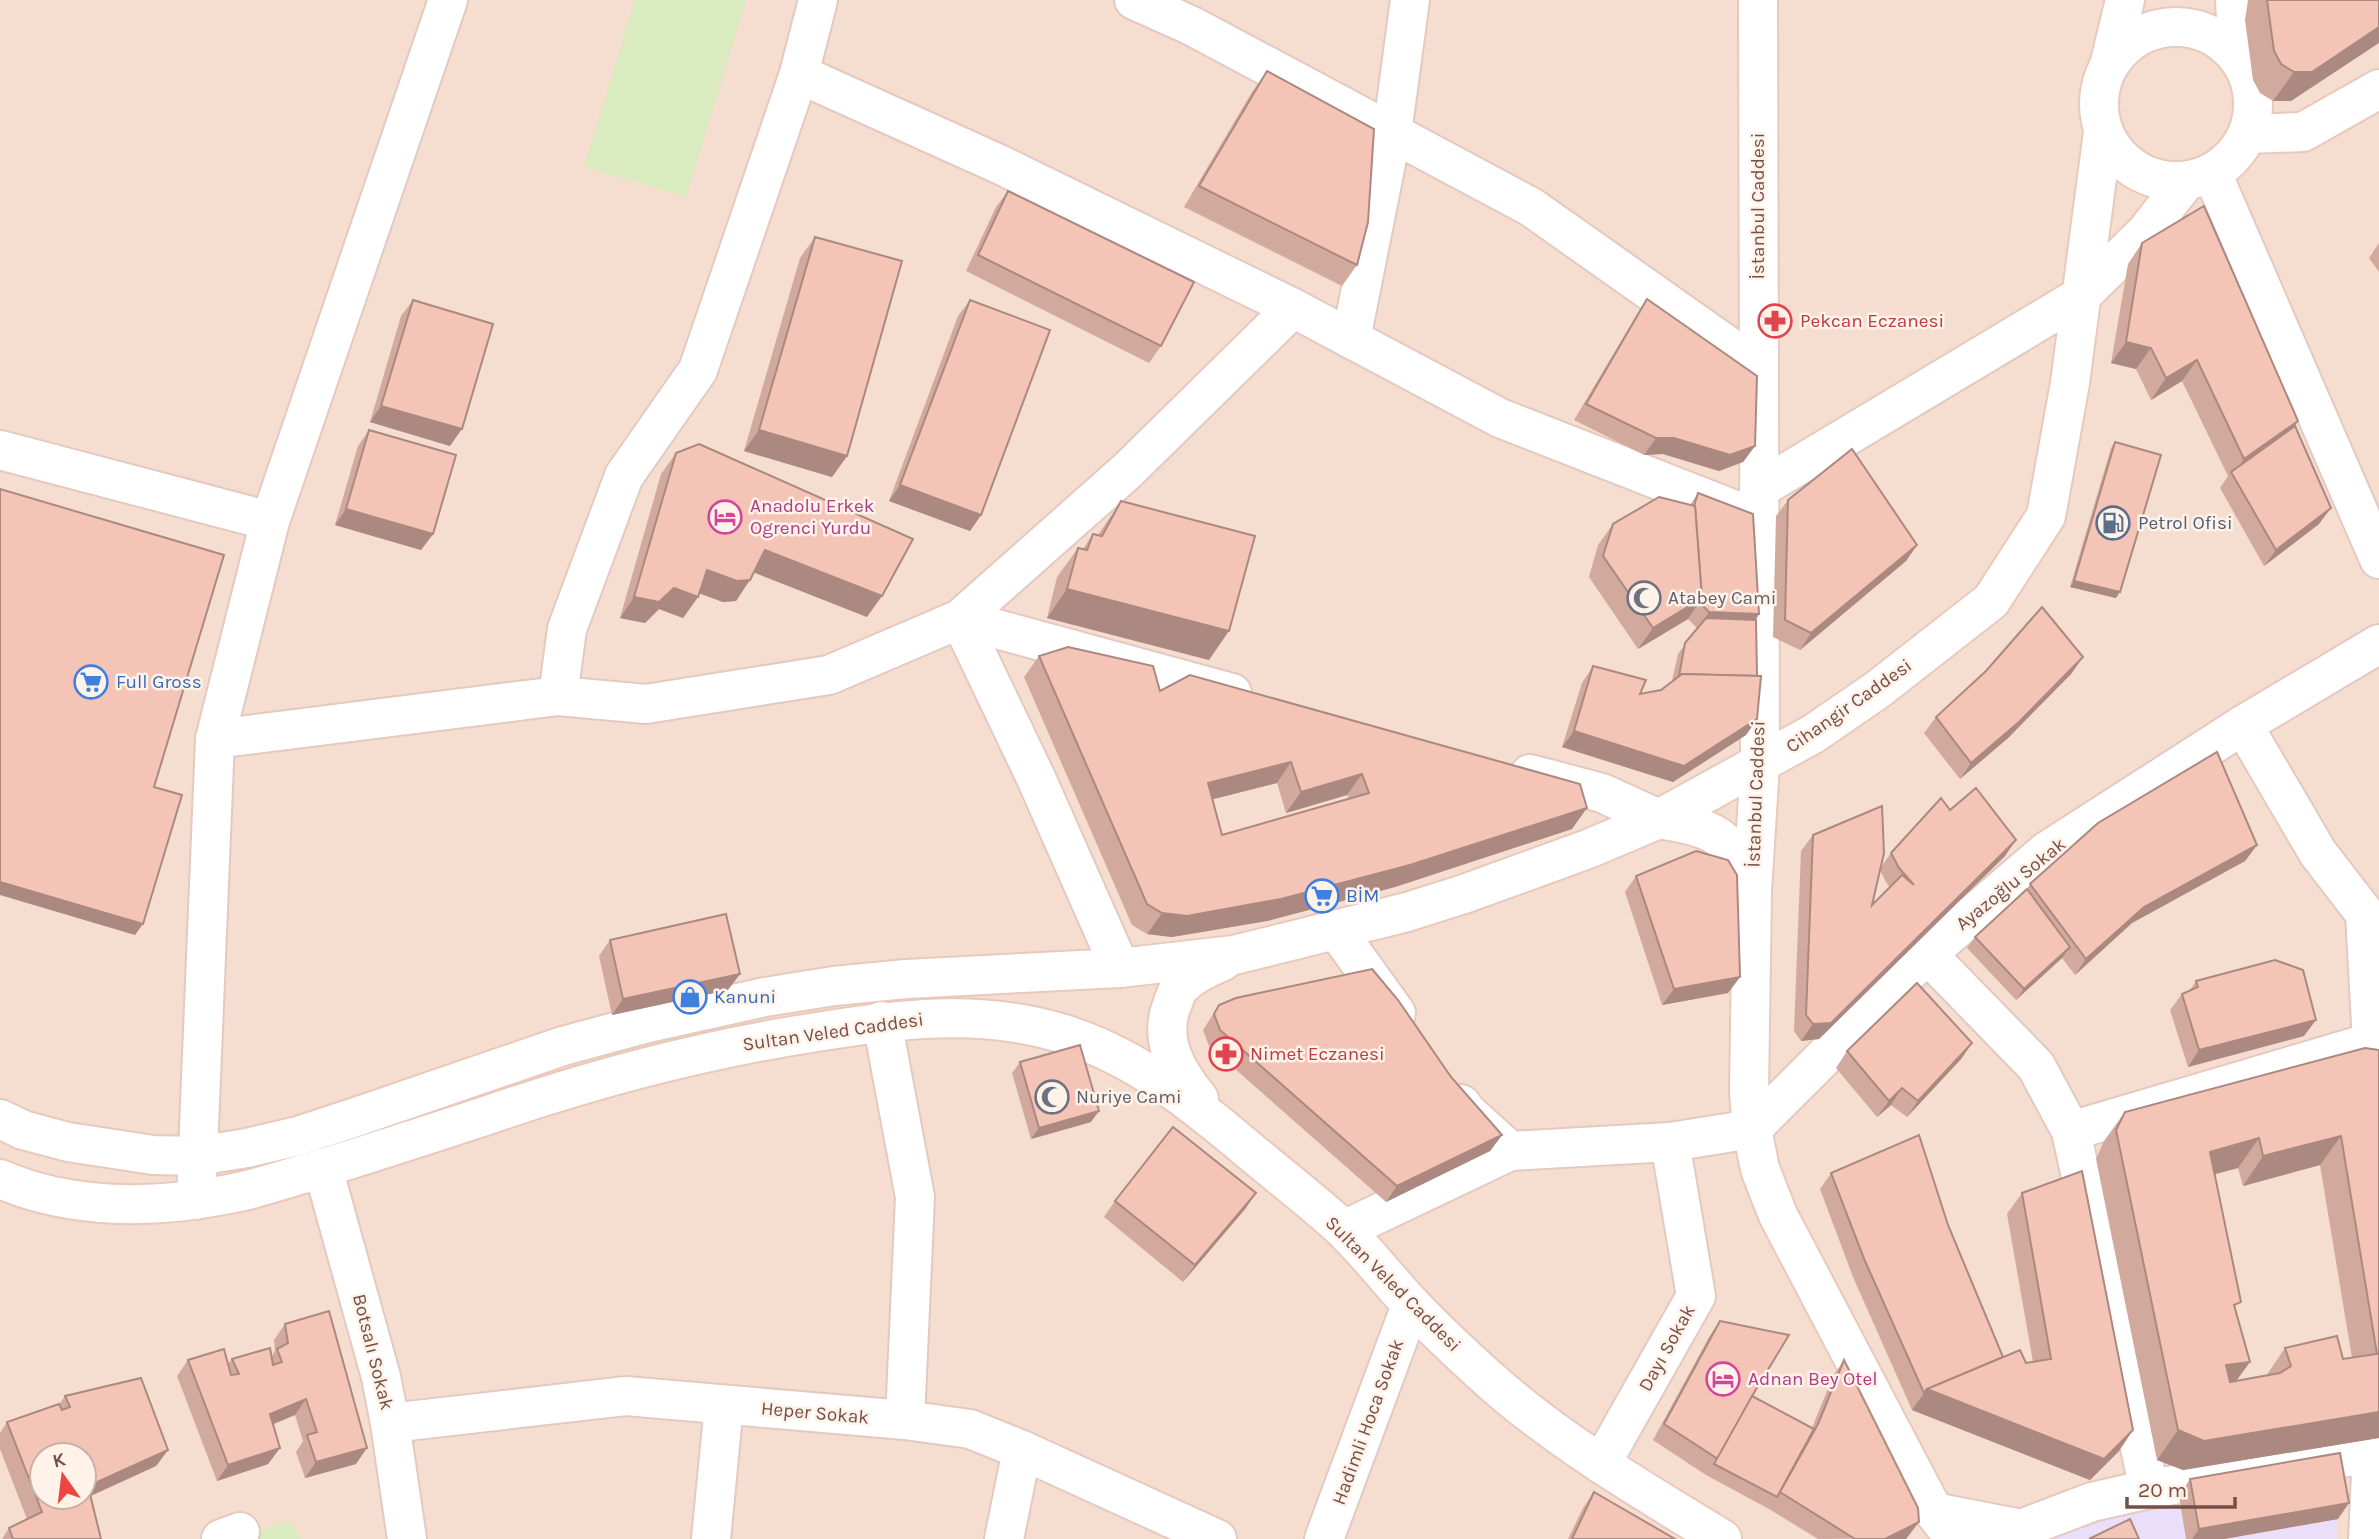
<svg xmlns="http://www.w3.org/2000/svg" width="2379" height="1539" font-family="Karla,sans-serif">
<rect width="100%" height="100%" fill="#fdede1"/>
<!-- residential -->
<path fill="#f5ddcf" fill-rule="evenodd" d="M0,0H2379V1539H0ZM42,1455H84V1497H42Z"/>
<!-- education -->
<path fill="#eadef9" d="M2179,1496L2338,1519L2337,1539H2034Z"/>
<!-- green -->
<g fill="#d9ebbf">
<path d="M635,0H746L686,197L584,167Z"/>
<path d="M290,1521L301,1539H236Z"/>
</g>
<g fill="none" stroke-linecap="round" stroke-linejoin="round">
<defs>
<g id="street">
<path d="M1134,0L1192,26L1531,207L1759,368"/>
<path d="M799,74L1001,165L1293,308"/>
<path d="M2212,173L2379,559"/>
<path d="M1351,339L1392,133L1410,0"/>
<path d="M0,450L270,521"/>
<path d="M1759,489L2081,296"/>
<path d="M558,696L646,704L829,675L960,619L1127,471L1293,308L1500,418L1745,514"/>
<path d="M2243,725L2318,853L2365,914L2372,1042L2379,1077"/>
<path d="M215,739L558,696L567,629L624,476L698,370L799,74L818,0"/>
<path d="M1530,774L1602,793L1659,819"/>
<path d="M1337,931L1396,1013"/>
<path d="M1927,954L2036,1066L2071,1131L2149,1489"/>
<path d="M1120,968L1036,778L960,619L1232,693"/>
<path d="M882,1021L915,1197L905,1420"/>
<path d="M1461,1104L1467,1112L1510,1151L1670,1142L1752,1129L1927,954L2047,851L2243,725L2379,644"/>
<path d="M2071,1131L2372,1042"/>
<path d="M323,1168L381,1377L390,1423L407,1539"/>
<path d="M196,1200L215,739L270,521L448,0"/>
<path d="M1344,1230L1510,1151"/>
<path d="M390,1423L626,1396L905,1420L970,1429L1022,1450L1217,1539"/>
<path d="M1601,1464L1696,1296L1670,1142"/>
<path d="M1934,1512L2021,1529L2092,1502L2149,1489L2379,1452"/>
<path d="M221,1539L240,1532"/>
<path d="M711,1539L724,1405"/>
<path d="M1004,1539L1022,1450"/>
<path d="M1324,1539L1411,1305"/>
<path d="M2368,1539L2372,1453"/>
</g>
<g id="secondary">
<path d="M1758,0L1760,765L1752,891L1749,1092L1752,1129L1760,1169L1778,1215L1934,1512L1955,1539"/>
<path d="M2235,0L2238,57"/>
<circle cx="2176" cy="104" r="77"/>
<path d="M2110,62L2125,0"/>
<path d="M2248,134L2303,132L2379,89"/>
<path d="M2081,296L2146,232L2186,181"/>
<path d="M1659,819C1718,829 1728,834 1751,889"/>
<path d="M1199,1099C1177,1072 1158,1040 1172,1005C1175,998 1176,991 1181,986C1193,974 1208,968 1223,961"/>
<path d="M0,1119L23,1130L68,1142L153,1155L197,1156L247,1148L298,1136L353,1118L563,1046L648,1023L765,997L834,986L906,979L1120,968L1234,955L1407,912L1464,894L1588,849L1659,819L1813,734L1877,690L1991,601L2046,516L2070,383L2103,132"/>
<path d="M0,1179C71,1210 154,1209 229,1194C257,1189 285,1179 313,1171C372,1153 430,1134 488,1115C595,1078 705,1049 817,1032C897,1019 978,1009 1057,1032C1127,1052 1183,1095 1238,1141C1272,1170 1309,1198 1342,1228C1365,1250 1385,1276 1407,1300C1433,1328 1462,1355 1491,1381C1561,1443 1642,1490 1722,1539"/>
</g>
</defs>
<!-- street casing -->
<use href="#street" stroke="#e4c9c0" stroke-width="42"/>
<!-- secondary casing -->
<use href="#secondary" stroke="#e9c9bc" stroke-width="42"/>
<!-- street -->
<use href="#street" stroke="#fff" stroke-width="38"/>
<!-- secondary -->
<use href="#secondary" stroke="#fff" stroke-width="38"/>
</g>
<!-- wall -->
<g fill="#d2a99d" fill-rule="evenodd">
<path d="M2248,0H2379L2291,101H2273L2260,93L2253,80L2245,20Z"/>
<path d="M1267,71L1357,265L1342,286L1184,207L1252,92Z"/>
<path d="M1008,191L1161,346L1149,363L966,271L996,207Z"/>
<path d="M815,237L847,456L832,477L744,451L800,258Z"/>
<path d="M2142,243L2298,421L2295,426L2319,524L2264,566L2220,488L2228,476L2182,381L2151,400L2136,369L2111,363L2128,264Z"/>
<path d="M2379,243V272L2369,258Z"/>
<path d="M1647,299L1755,446L1743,462L1719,471L1663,454L1644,455L1574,420L1636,316Z"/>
<path d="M413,300L450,446L370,422L401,316Z"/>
<path d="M970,300L981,515L970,531L889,501L958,316Z"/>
<path d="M369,430L433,534L421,550L335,525L358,446Z"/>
<path d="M2115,442L2116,598L2070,587L2111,448Z"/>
<path d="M676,453L867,617L754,572L736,601L723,602L699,593L698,597L683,618L659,609L645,623L620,618L661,474Z"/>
<path d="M1698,493L1759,614L1756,620L1757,719L1746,735L1673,782L1562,747L1582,683L1593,666L1640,694L1661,690L1672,681L1678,654L1697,628L1688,619L1638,649L1589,577L1598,545L1613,524L1690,505Z"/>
<path d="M1788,500L1917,545L1906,561L1800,650L1773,637L1776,516Z"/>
<path d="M1121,501L1209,660L1047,618L1057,577L1078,548L1083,549L1093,534L1098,535Z"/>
<path d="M1039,656L1160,691L1572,829L1395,887L1267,921L1172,937L1147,934L1132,925L1024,677ZM1277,783L1286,813L1347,795L1349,798L1222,835L1213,799Z"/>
<path d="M2083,657L2071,674L2008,738L1960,779L1924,733L1936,717Z"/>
<path d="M1950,810L2005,856L1819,1039L1801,1041L1794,1031L1801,851L1813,835L1881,867L1891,853ZM1880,870L1887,884L1890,887L1872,905Z"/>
<path d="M2257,845L2245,861L2132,923L2075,975L2062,958L2016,1000L1967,948L1975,937L2027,889L2030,884Z"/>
<path d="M1636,876L1740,977L1728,993L1662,1005L1625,892Z"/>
<path d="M610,940L728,990L612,1015L599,956Z"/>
<path d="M2196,981L2304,1036L2188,1067L2170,1010L2182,994L2190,990Z"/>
<path d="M1219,1005L1451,1077L1502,1135L1490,1151L1386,1202L1209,1046L1203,1030Z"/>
<path d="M1972,1043L1961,1059L1907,1117L1891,1105L1877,1117L1836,1068L1847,1051Z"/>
<path d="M2379,1050V1438L2183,1470L2157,1460L2096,1159L2104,1141L2125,1112ZM2320,1165L2352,1358L2343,1359L2285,1348L2266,1376L2236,1381V1310L2215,1174L2238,1168L2243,1186Z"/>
<path d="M1020,1062L1091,1122L1031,1139L1012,1073Z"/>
<path d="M1831,1173L1948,1225L2003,1357L2026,1363L2033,1362L2007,1214L2022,1193L2119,1451L2090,1480L1912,1410L1853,1277L1820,1189Z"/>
<path d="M1256,1193L1245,1209L1183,1282L1104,1217L1115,1201Z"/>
<path d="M1720,1321L1752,1396L1812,1428L1833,1376L1844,1360L1907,1538L1818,1539L1769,1509L1706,1475L1653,1440L1709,1337Z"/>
<path d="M285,1324L356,1464L305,1478L296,1452L303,1441L295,1415L273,1424L280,1448L268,1464L217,1481L177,1376L188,1360L228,1364L232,1359L272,1356L275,1350L274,1340Z"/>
<path d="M65,1396L168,1450L156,1466L91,1496L101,1539H2L9,1528L27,1519L0,1449V1433L7,1422L59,1405Z"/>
<path d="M2190,1479L2338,1519L2224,1539H2186L2179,1496Z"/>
<path d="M1594,1492L1675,1539H1568L1583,1508Z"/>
</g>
<!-- shaded-wall -->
<g fill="#ab8980">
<path d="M2379,27V43L2291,101H2273L2294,72Z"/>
<path d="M2126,342L2151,348L2136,369L2111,363Z"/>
<path d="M2197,360L2182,381L2151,400L2166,378Z"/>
<path d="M381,406L462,429L450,446L370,422Z"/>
<path d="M2298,421L2283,442L2233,475L2244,459Z"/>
<path d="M759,430L847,456L832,477L744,451Z"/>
<path d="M1656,438H1674L1755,446L1743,462L1719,471L1663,454L1644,455Z"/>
<path d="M900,485L981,515L970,531L889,501Z"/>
<path d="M2331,508L2319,524L2264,566L2276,550Z"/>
<path d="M346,509L433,534L421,550L335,525Z"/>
<path d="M1917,545L1906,561L1800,650L1811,633Z"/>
<path d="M765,550L882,596L867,617L750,571Z"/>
<path d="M707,570L750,580L736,601L723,602L693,591Z"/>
<path d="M2074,581L2120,592L2116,598L2070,587Z"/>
<path d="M674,588L698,597L683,618L659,609L645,623L620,618L634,597Z"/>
<path d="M1067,589L1229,631L1209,660L1047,618Z"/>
<path d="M1702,598L1688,619L1638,649L1653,628Z"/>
<path d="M1709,612L1759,614L1748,631L1698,629Z"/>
<path d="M2083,657L2071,674L2008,738L1960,779L1971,763Z"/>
<path d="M1757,719L1746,735L1673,782L1562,747L1574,731Z"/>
<path d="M1291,762L1277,783L1194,804L1208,783Z"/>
<path d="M1362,774L1347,795L1286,813L1301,792Z"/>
<path d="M1587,808L1572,829L1395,887L1267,921L1172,937L1147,934L1162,913Z"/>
<path d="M2016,840L2005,856L1819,1039L1801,1041L1813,1024Z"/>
<path d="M2257,845L2245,861L2132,923L2075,975L2086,959L2144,907Z"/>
<path d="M0,882L143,924L135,935L0,895Z"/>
<path d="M2070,947L2062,958L2016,1000L2024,989Z"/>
<path d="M740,974L728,990L612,1015L623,999Z"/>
<path d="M1740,977L1728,993L1662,1005L1674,989Z"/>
<path d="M2316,1020L2304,1036L2188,1067L2199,1050Z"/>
<path d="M1972,1043L1961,1059L1907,1117L1918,1101Z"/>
<path d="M1902,1088L1891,1105L1877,1117L1889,1101Z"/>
<path d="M1099,1111L1091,1122L1031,1139L1039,1128Z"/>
<path d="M1502,1135L1490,1151L1386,1202L1397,1186Z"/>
<path d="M2341,1136L2320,1165L2243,1186L2263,1156Z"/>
<path d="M2259,1138L2238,1168L2189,1181L2210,1152Z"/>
<path d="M1256,1193L1245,1209L1183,1282L1195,1265Z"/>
<path d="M2250,1362L2229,1391L2226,1365Z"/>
<path d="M1927,1389L2133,1430L2119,1451L2090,1480L1912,1410Z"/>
<path d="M306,1399L295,1415L259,1430L270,1414Z"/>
<path d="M2379,1412V1438L2183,1470L2157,1460L2178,1430Z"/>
<path d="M280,1448L268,1464L217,1481L228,1465Z"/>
<path d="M367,1448L356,1464L305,1478L316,1462Z"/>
<path d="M168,1450L156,1466L77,1502L88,1486Z"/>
<path d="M2349,1503L2338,1519L2224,1539H2192L2199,1529Z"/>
<path d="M1919,1522L1906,1539H1885Z"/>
</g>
<!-- building -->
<g fill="#f4c4b7" stroke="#ab8980" stroke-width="2" fill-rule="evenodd">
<path d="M2267,0H2379V27L2312,72H2294L2281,64L2274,51Z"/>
<path d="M1267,71L1374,129L1368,222L1357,265L1199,186Z"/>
<path d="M1008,191L1194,282L1161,346L978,255Z"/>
<path d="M2204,206L2298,421L2244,459L2197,360L2166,378L2151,348L2126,342L2142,243Z"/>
<path d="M815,237L902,261L847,456L759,430Z"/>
<path d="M1647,299L1757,376L1755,446L1730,455L1674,438H1656L1586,404Z"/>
<path d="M413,300L493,324L462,429L381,406Z"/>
<path d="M970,300L1050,330L981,515L900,485Z"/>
<path d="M2295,426L2331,508L2276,550L2231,472Z"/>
<path d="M369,430L456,455L433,534L346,509Z"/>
<path d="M2115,442L2161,455L2120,592L2074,581Z"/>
<path d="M699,444L913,539L882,596L765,550L750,580L737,581L707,570L698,597L674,588L659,602L634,597L676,453Z"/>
<path d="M1852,449L1917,545L1811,633L1785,620L1788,500Z"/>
<path d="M0,489L224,555L154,787L182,795L143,924L0,882Z"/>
<path d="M1698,493L1753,514L1759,614L1709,612L1699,602L1702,598L1695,506H1694Z"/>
<path d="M1659,497L1695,506L1702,598L1653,628L1603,556L1613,524Z"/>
<path d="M1121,501L1255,536L1229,631L1067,589L1078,548L1087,550L1093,534L1102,536Z"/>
<path d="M2042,607L2083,657L2019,722L1971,763L1936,717L1986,671Z"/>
<path d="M1706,618L1756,620L1757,676L1682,674L1679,676L1685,643Z"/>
<path d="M1068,647L1153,666L1160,691L1190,675L1580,784L1587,808L1410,865L1281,899L1187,916L1162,913L1147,904L1039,656ZM1291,762L1301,792L1362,774L1369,793L1222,835L1208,783Z"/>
<path d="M1593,666L1646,680L1640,694L1661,690L1682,674L1761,676L1757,719L1684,766L1574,731Z"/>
<path d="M2217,752L2257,845L2144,907L2086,959L2030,884L2098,823Z"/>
<path d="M1976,788L2016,840L1831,1023L1813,1024L1806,1015L1813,835L1882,806L1884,853L1872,905L1902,875L1914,885L1899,868L1891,853L1941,798L1950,810Z"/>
<path d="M1696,851L1728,860L1737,875L1740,977L1674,989L1636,876Z"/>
<path d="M2027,889L2070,947L2024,989L1975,937Z"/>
<path d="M726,914L740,974L623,999L610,940Z"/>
<path d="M2275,960L2303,970L2316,1020L2199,1050L2182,994L2198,987L2196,981Z"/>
<path d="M1372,969L1398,1000L1451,1077L1502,1135L1397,1186L1220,1030L1214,1014L1219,1005L1236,998Z"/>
<path d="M1917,983L1972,1043L1918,1101L1902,1088L1889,1101L1847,1051Z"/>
<path d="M1080,1045L1099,1111L1039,1128L1020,1062Z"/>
<path d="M2365,1048L2379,1050V1412L2204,1441L2178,1430L2116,1130L2125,1112ZM2341,1136L2377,1354L2343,1359L2337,1336L2285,1348L2291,1366L2280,1373L2230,1382L2226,1365L2250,1362L2234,1305L2241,1302L2210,1152L2259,1138L2263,1156Z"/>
<path d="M1173,1127L1256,1193L1195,1265L1115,1201Z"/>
<path d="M1919,1135L1948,1225L2003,1357L1927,1389L1924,1393L1865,1261L1831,1173Z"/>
<path d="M2082,1171L2133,1430L2104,1459L1927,1389L2020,1350L2026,1363L2051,1359L2022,1193Z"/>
<path d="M329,1311L367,1448L316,1462L307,1435L317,1432L306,1399L270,1414L280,1448L228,1465L188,1360L224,1349L231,1375L239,1374L232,1359L270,1348L273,1365L282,1362L277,1349L288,1343L285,1324Z"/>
<path d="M1720,1321L1789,1335L1755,1391L1718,1459L1664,1424Z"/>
<path d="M1844,1360L1918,1508L1919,1522L1885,1539H1855L1780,1492L1818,1424Z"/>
<path d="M141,1378L168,1450L88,1486L101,1539H13L9,1528L42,1512L7,1422L59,1404L62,1410L70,1407L65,1396ZM42,1455H84V1497H42Z"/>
<path d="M1752,1396L1814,1429L1777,1497L1714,1464Z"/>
<path d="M2340,1453L2349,1503L2199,1529L2190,1479Z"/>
<path d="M1594,1492L1675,1539H1572Z"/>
<path d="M2130,1519L2139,1539H2089Z"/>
</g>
<!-- icons -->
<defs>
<symbol id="pharmacy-ring" viewBox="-11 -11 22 22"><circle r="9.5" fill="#fff2e8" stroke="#e0444e" stroke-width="1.5"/><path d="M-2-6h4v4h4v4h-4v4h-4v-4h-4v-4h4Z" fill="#e0444e"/></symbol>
<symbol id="hotel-ring" viewBox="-11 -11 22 22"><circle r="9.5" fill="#fff2e8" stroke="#d1479c" stroke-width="1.5"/><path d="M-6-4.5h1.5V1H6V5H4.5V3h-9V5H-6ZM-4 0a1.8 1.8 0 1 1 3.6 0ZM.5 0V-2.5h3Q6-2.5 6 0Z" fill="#d1479c"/></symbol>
<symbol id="fuel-ring" viewBox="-11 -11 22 22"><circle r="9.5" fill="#fff2e8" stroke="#5c6f8a" stroke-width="1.5"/><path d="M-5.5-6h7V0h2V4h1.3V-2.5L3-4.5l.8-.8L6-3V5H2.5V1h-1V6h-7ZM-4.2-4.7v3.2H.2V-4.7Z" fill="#5c6f8a"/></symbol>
<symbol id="mosque-ring" viewBox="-11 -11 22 22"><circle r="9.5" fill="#fff2e8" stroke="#6b7280" stroke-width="1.5"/><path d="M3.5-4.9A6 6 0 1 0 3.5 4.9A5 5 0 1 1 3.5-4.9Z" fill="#6b7280"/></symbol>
<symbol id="supermarket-ring" viewBox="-11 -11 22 22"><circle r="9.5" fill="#fff2e8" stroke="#3f7fe0" stroke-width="1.5"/><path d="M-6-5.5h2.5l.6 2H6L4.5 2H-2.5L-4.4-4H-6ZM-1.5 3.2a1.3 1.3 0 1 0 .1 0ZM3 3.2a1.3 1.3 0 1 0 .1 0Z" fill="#3f7fe0"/></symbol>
<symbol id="shop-ring" viewBox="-11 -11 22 22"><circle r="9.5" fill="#fff2e8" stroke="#3f7fe0" stroke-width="1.5"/><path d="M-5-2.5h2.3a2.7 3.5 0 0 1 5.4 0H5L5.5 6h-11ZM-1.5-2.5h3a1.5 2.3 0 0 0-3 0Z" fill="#3f7fe0"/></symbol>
</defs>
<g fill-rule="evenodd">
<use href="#pharmacy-ring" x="1756" y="302" width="38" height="38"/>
<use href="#hotel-ring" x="706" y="498" width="38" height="38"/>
<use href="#fuel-ring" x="2094" y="504" width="38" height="38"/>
<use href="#mosque-ring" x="1625" y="579" width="38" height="38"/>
<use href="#supermarket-ring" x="72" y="663" width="38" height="38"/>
<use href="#supermarket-ring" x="1303" y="877" width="38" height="38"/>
<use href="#shop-ring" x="671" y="978" width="38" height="38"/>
<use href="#pharmacy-ring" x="1207" y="1035" width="38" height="38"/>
<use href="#mosque-ring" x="1033" y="1078" width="38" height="38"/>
<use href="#hotel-ring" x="1704" y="1360" width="38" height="38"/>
</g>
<g text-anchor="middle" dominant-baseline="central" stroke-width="5" stroke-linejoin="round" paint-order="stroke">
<!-- street labels -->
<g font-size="19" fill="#754f47" stroke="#fff2e8">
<text transform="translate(1758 206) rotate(-90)">İstanbul Caddesi</text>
<text transform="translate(1849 706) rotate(-35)">Cihangir Caddesi</text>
<text transform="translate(1756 794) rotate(-88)">İstanbul Caddesi</text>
<text transform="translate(2011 884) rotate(-39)">Ayazoğlu Sokak</text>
<text transform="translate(833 1032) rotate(-8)">Sultan Veled Caddesi</text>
<text transform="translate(1393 1284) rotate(45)">Sultan Veled Caddesi</text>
<text transform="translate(1667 1348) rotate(-61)">Dayı Sokak</text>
<text transform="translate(373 1352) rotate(76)">Botsalı Sokak</text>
<text transform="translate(815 1413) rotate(5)">Heper Sokak</text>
<text transform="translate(1368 1422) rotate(-70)">Hadimli Hoca Sokak</text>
</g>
<!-- health labels -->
<g font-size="19" fill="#be3a42" stroke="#fff2e8" text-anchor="start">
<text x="1800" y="321">Pekcan Eczanesi</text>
<text x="1250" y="1054">Nimet Eczanesi</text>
</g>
<!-- hotel labels -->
<g font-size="19" fill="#b23c85" stroke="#fff2e8" text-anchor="start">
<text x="750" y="506">Anadolu Erkek<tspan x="750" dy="22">Ogrenci Yurdu</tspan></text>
<text x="1748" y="1379">Adnan Bey Otel</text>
</g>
<!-- service labels -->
<g font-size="19" fill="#4e5e75" stroke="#fff2e8" text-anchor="start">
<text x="2138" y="523">Petrol Ofisi</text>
</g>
<!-- worship labels -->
<g font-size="19" fill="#5b616d" stroke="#fff2e8" text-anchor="start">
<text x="1668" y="598">Atabey Cami</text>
<text x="1076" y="1097">Nuriye Cami</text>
</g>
<!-- shop labels -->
<g font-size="19" fill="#366cbe" stroke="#fff2e8" text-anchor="start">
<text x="116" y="682">Full Gross</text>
<text x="1346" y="896">BİM</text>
<text x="714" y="997">Kanuni</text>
</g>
</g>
<!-- north arrow -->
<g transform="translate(63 1476) rotate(346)"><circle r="33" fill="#fff2e8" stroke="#c8b1a8" stroke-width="2"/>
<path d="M0-5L12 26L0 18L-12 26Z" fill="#ed4640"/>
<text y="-10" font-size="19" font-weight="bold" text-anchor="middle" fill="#754f47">K</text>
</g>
<!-- scale -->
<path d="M2127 1497v10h108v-10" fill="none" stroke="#754f47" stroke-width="3.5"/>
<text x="2138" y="1497" font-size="21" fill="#754f47" stroke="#fff2e8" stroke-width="5" paint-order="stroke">20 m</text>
</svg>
